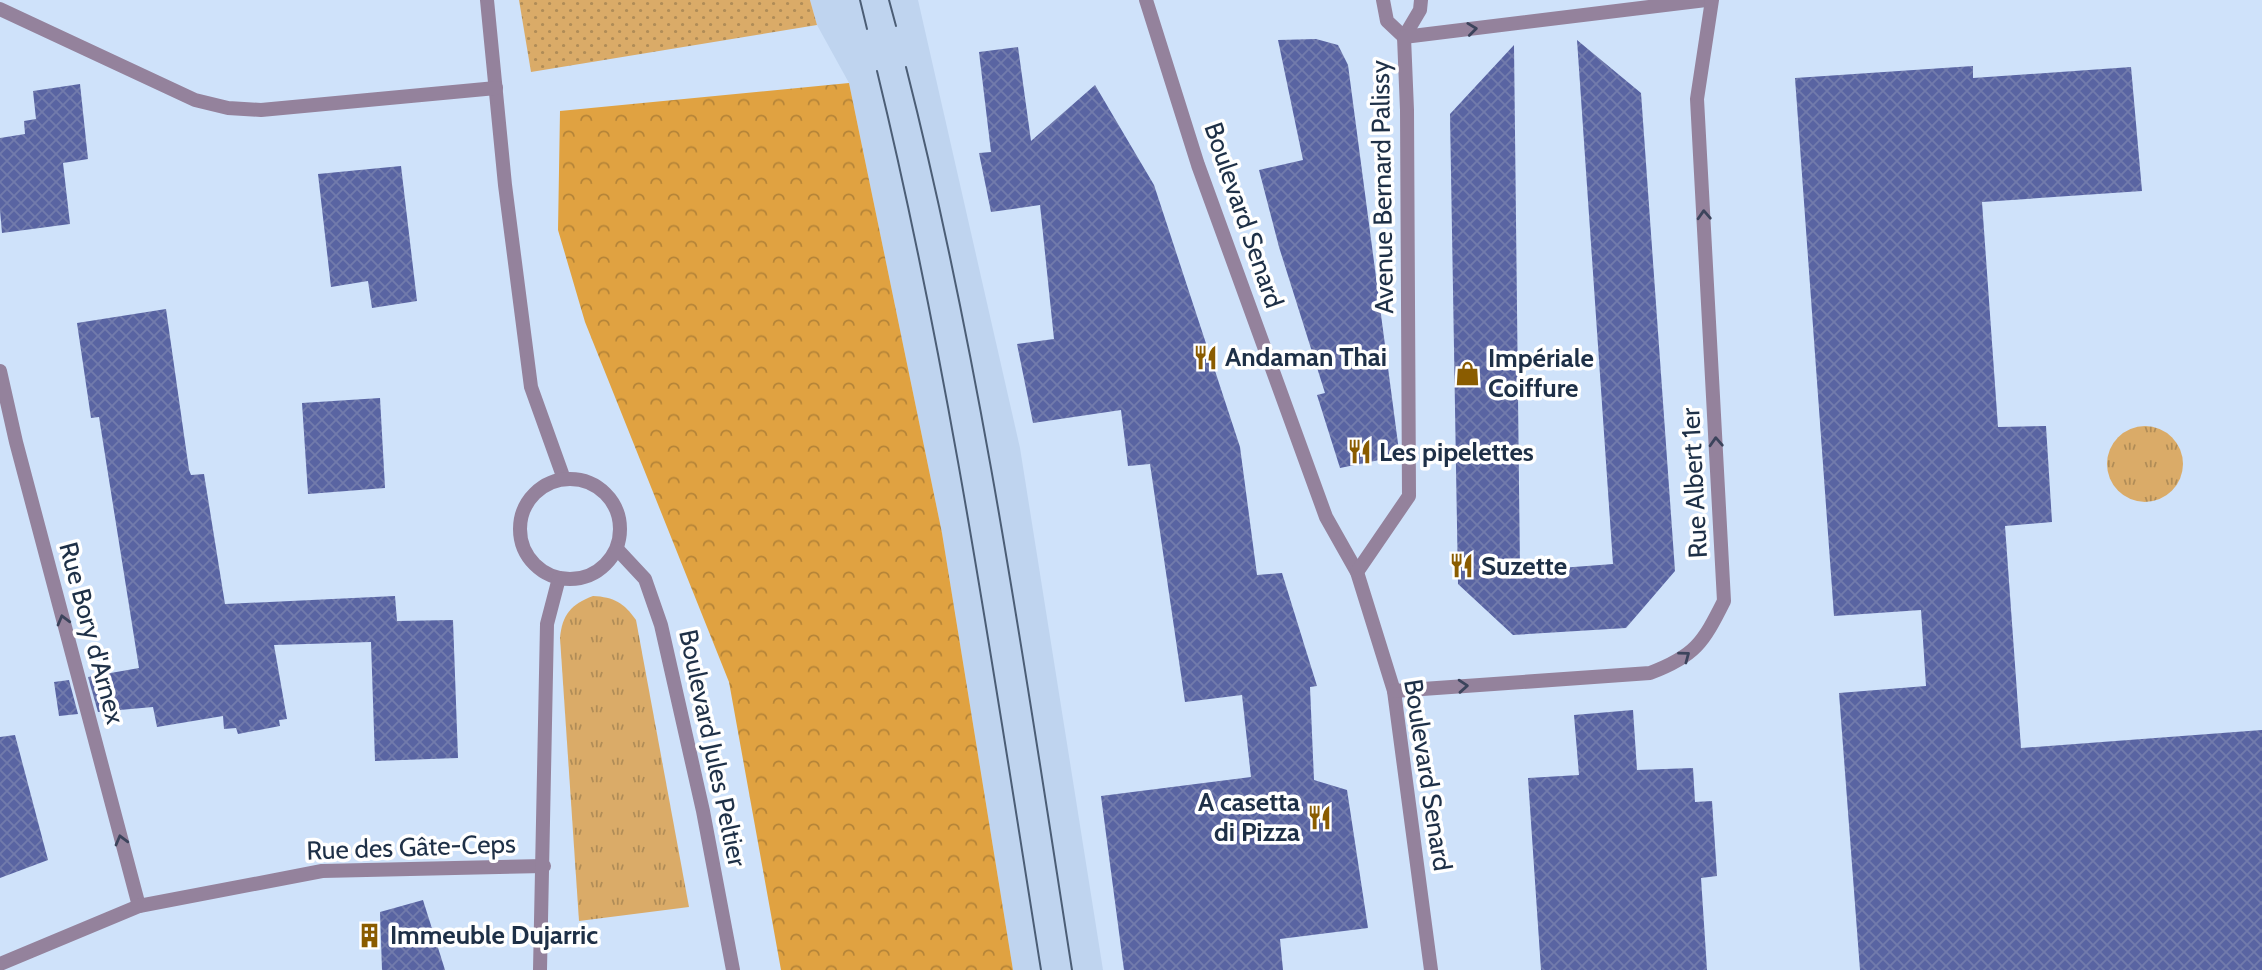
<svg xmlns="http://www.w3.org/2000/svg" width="2262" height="970" font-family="Cabin,sans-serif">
<defs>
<pattern id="grass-tufts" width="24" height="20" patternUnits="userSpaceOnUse" patternTransform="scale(1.75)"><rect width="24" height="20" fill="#daab68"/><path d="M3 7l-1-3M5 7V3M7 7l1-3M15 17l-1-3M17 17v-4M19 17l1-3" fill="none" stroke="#b08c57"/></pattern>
<pattern id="forest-crowns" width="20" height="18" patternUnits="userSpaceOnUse" patternTransform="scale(1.75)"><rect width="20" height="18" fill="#e0a241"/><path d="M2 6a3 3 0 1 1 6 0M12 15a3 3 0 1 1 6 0" fill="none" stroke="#b58438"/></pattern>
<pattern id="garden-dots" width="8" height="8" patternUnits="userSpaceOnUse" patternTransform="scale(1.75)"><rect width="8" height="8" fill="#daab68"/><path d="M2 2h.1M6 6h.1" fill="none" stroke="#b08c57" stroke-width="1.8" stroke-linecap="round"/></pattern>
<pattern id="building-cross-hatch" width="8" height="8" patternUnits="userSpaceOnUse" patternTransform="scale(1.75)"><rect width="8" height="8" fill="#5964a2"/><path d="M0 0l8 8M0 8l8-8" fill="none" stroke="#727bac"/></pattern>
</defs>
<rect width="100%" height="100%" fill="#cfe2fa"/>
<!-- built -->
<path fill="#bfd4ef" d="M810,0H918L1020,448L1103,970H1013L942,533L849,83L817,25Z"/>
<!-- grass -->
<g fill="url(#grass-tufts)">
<circle cx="2145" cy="464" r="38"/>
<path d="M593,596C614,597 624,603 636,620L689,907L579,921L560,638C562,615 571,604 593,596Z"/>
</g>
<!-- forest -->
<path fill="url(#forest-crowns)" d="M849,83L942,533L1013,970H781L729,682L585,322L558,230L560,111Z"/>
<!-- garden -->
<path fill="url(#garden-dots)" d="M519,0H810L817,25L531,72Z"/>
<!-- building -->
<g fill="url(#building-cross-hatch)">
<path d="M1316,39L1338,45L1348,65L1399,451V456L1340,468L1317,395L1325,393L1279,247L1259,170L1303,160L1278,40Z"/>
<path d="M1577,40L1641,93L1675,571L1626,628L1513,635L1458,584L1450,114L1514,45L1520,571L1613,564Z"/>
<path d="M1018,47L1031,141L1095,85L1154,185L1240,447L1257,575L1282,573L1317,686L1310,687L1314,780L1347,790L1368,928L1280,939L1283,970H1124L1101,796L1251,777L1242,695L1185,702L1150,464L1128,466L1121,410L1033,423L1017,344L1054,339L1040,205L991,212L979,153L991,152L979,52Z"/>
<path d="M1973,66V78L2131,67L2142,191L1982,202L1998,427L2046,426L2052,522L2005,526L2021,748L2262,730V970H1860L1839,693L1926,686L1921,610L1834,616L1795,78Z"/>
<path d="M80,84L88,159L63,163L70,224L2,233L0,210V138L25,134L24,121L36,119L33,91Z"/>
<path d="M401,166L417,301L372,308L368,281L331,287L318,174Z"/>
<path d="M166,309L189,470L191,475L204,474L225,604L395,596L397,621L453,620L458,758L375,761L371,642L274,645L287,719L279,720L280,726L238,734L236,728L224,729L223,716L157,727L153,707L98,712L88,677L139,668L99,417L91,418L77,323Z"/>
<path d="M380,398L385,488L308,494L302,403Z"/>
<path d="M69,680L78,714L59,716L54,682Z"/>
<path d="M1633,710L1637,770L1693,768L1695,802L1712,801L1717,876L1701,878L1707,970H1541L1528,778L1579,775L1574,715Z"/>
<path d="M15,735L48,860L0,878V737Z"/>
<path d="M423,900L445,970H382L380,912Z"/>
</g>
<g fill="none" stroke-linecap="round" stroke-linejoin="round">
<!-- minor -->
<g stroke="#94829c" stroke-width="14">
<path d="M487,0L505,185L531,387L564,479"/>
<path d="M1146,0L1198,165L1326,517L1357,572L1394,691L1431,970"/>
<path d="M1383,0L1387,21L1404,37L1420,10L1421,0"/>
<path d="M0,9L195,100L228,108L261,110L496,88"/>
<path d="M0,371L16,442L139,906"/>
<circle cx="570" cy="529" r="50"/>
<path d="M617,549L645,579L661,625L703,811L733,970"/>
<path d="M1357,572L1409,496L1407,110L1404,37L1706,0"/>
<path d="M1394,691L1650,673C1695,656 1703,643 1724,601L1697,99L1712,0"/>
<path d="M0,964L139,906L322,871L544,866"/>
<path d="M540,970L547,624L559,578"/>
</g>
<!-- tram -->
<g stroke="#4b5d75" stroke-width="2">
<path d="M860,0L867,29"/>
<path d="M889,0L896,26"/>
<path d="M906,67C981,362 1025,669 1072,970"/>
<path d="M877,71C949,367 993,669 1041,970"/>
</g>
</g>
<!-- one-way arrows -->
<defs><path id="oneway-chevron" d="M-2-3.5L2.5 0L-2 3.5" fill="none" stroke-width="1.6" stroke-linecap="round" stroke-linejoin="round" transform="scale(1.75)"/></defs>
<g stroke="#3c445c">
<use href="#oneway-chevron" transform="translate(1472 29) rotate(-7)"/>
<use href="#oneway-chevron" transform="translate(1704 215) rotate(-93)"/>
<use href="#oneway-chevron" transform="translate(1716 442) rotate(-93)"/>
<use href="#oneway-chevron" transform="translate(63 620) rotate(-105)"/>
<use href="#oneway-chevron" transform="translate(1685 656) rotate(-37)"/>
<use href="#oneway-chevron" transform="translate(1463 686) rotate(-4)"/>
<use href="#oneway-chevron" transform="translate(121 840) rotate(-105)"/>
</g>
<!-- icons -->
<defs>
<symbol id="restaurant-bare" viewBox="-9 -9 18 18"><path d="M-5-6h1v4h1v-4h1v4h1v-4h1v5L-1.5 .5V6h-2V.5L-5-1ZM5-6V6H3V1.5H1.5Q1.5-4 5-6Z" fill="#8a5c00" stroke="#fff" stroke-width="2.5" paint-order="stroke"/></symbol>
<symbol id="shop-bare" viewBox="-9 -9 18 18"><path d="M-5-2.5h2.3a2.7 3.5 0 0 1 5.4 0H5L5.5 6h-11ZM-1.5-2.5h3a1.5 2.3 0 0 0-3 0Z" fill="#8a5c00" stroke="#fff" stroke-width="2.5" paint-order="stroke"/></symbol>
<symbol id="building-bare" viewBox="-9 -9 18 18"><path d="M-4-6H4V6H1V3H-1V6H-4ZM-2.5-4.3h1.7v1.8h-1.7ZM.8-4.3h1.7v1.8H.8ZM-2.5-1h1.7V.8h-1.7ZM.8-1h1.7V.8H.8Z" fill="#8a5c00" stroke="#fff" stroke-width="2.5" paint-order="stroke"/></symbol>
</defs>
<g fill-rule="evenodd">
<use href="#restaurant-bare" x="1188" y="340" width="35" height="35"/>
<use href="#shop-bare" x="1450" y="356" width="35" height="35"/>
<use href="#restaurant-bare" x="1342" y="434" width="35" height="35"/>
<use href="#restaurant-bare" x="1444" y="548" width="35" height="35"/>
<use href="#restaurant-bare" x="1302" y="800" width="35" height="35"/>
<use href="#building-bare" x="352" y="918" width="35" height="35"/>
</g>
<g text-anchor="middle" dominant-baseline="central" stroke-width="7" stroke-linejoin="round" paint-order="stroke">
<!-- street labels -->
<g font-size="26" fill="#1e3047" stroke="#fff">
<text transform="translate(1382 187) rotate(-91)">Avenue Bernard Palissy</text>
<text transform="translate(1244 215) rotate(71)">Boulevard Senard</text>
<text transform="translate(1694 483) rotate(-93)">Rue Albert 1er</text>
<text transform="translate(92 633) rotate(75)">Rue Bory d'Arnex</text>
<text transform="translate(713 748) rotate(78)">Boulevard Jules Peltier</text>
<text transform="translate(1428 775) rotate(81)">Boulevard Senard</text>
<text transform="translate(411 847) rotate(-2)">Rue des Gâte-Ceps</text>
</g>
<!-- poi labels -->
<g font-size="26" font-weight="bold" fill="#1e3047" stroke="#fff" text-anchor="start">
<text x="1225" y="357">Andaman Thai</text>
<text x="1488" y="358">Impériale<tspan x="1488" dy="30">Coiffure</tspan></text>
<text x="1379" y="452">Les pipelettes</text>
<text x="1481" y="566">Suzette</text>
<text x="1300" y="802" text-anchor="end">A casetta<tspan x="1300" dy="30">di Pizza</tspan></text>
<text x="390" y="935">Immeuble Dujarric</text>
</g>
</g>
</svg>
